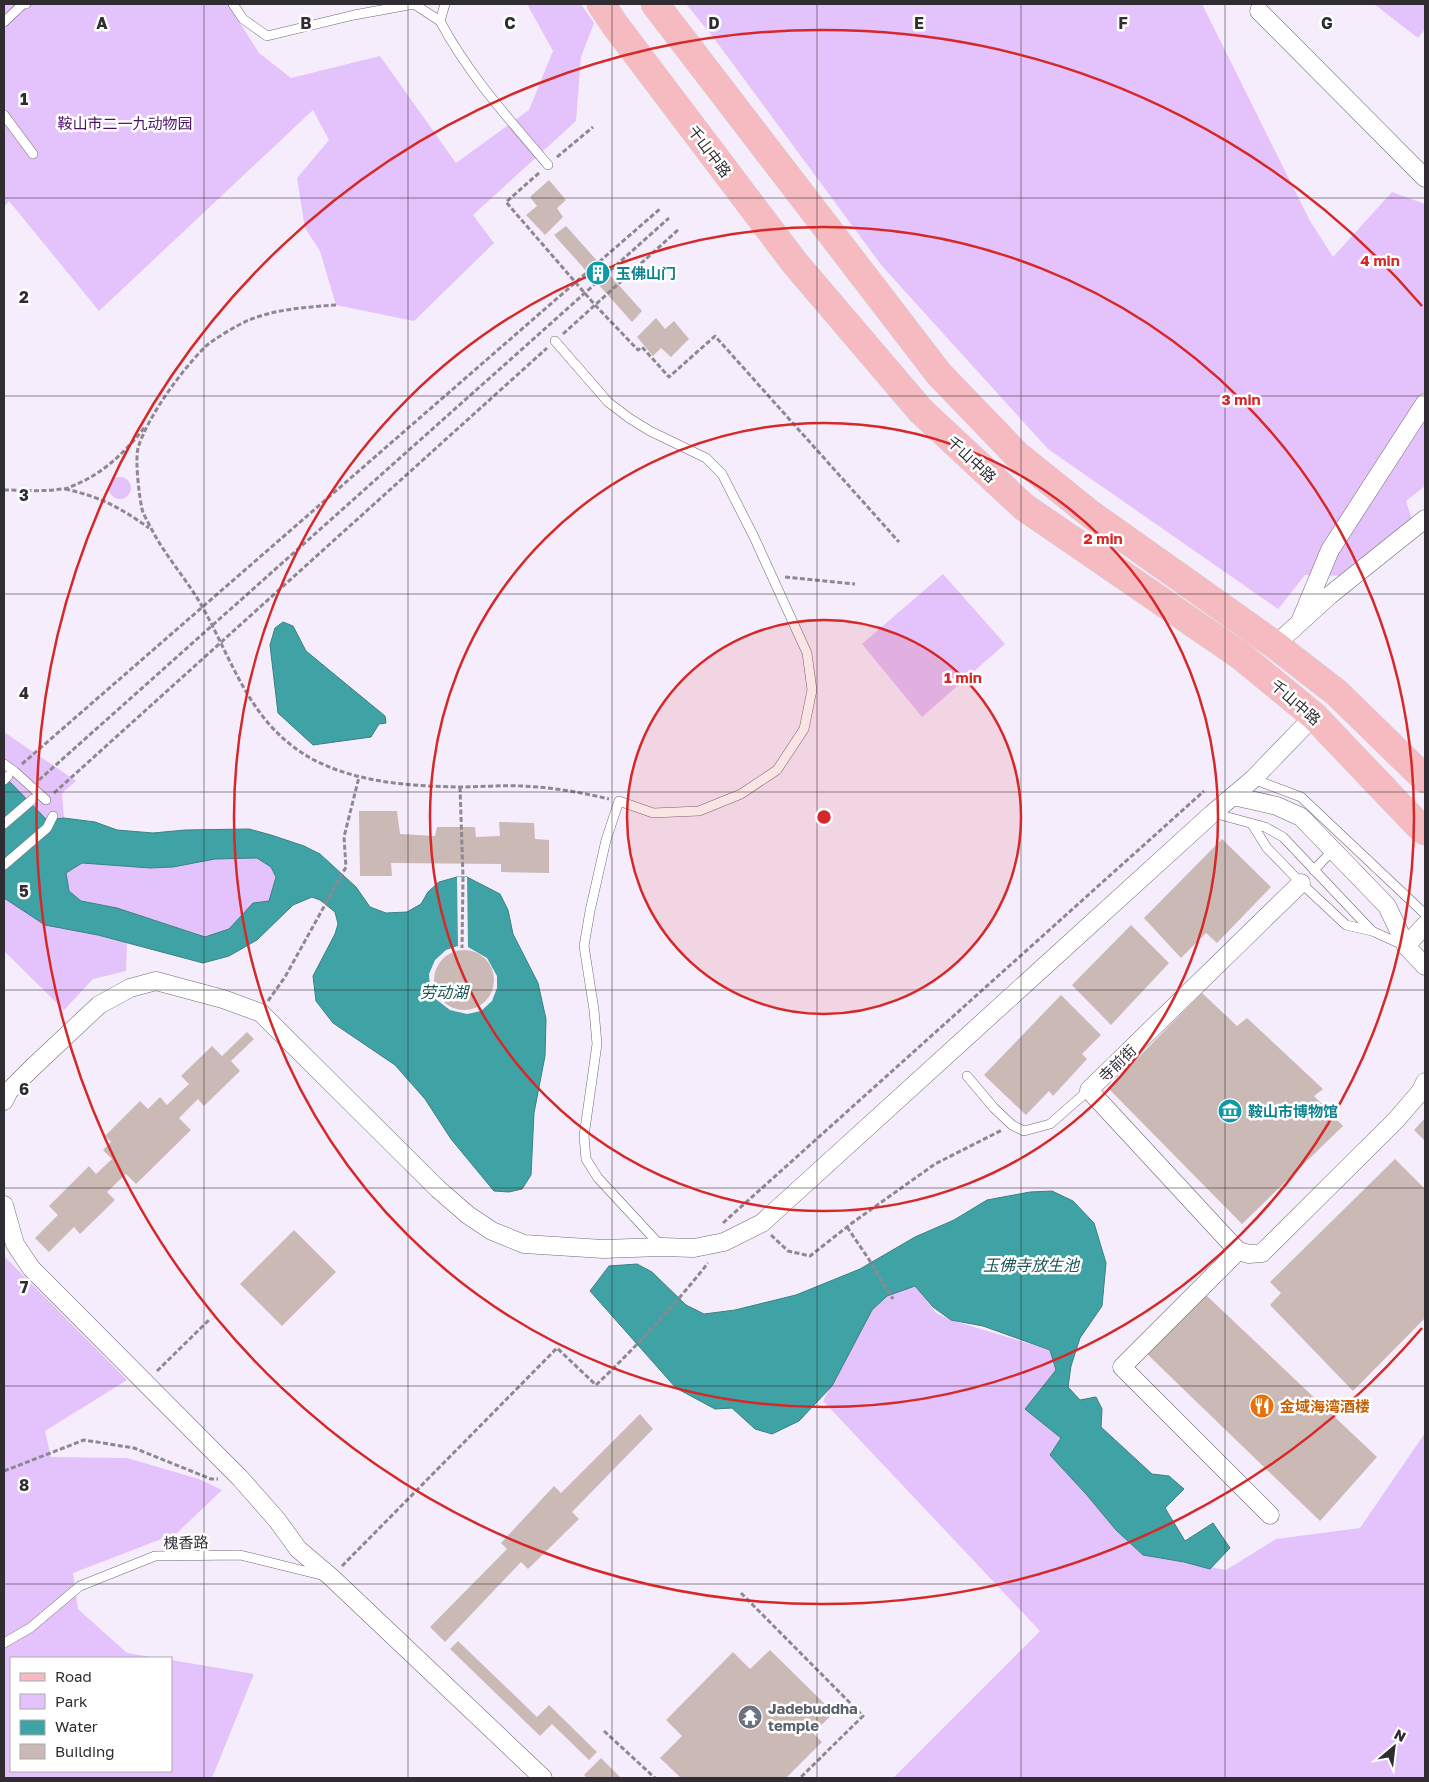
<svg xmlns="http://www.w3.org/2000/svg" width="1429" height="1782" font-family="'Golos Text','Noto Sans SC',sans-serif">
<rect width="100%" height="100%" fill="#f6edfc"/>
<!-- green -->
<g fill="#e4c2fb">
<path d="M4,4H228L259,53L291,78L380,56L456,163L529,110L553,51L527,4H581L594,23L581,57L576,121L473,215L494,243L414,321L336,305L320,251L305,228L297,178L329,140L313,110L99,311L9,201L4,207Z"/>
<path d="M686,4H1202L1310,221L1333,257L1392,192L1425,204V486L1406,501L1413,523L1352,576L1305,575L1278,609L1048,449L882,266L713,37Z"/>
<path d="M1374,4H1425V29L1418,38Z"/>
<circle cx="120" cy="488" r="11"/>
<path d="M943,574L1005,644L922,717L862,644Z"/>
<path d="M4,732L76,781L62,793L64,818L17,907L98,935L127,943L126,971L93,979L64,1010L4,951Z"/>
<path d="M257,858L271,867L276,877L270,901L253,903L229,929L205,937L117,908L81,901L69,891L66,873L82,863L150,868L173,867L215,859Z"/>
<path d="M4,1256L127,1380L45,1431L51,1457L127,1458L199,1479L222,1490L177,1533L73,1573L78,1609L127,1653L158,1658H11V1771H171V1660L254,1674L212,1778H4Z"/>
<path d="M915,1286L936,1313L951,1320L1050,1350L1056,1370L1025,1409L1061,1438L1050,1455L1143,1555L1226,1570L1276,1539L1360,1528L1425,1433V1778H893L1040,1631L823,1401L872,1310L887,1296Z"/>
</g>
<!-- water -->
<g fill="#3fa3a5" stroke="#3a8082" fill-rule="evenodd">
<path d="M283,622L293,626L306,651L385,716L386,723L379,724L371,737L313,745L278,713L270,645L275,628Z"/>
<path d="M4,776L47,820L64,818L95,822L117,830L153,833L185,830L249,829L271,835L304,846L320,854L356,887L370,907L386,913L407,912L421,904L428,892L439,882L457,877H467L500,894L508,910L513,934L538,983L546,1019L545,1056L534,1113L531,1175L522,1189L509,1192L494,1191L451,1139L425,1099L395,1065L333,1023L316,1001L313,976L335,934L338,924L335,912L320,900L312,897L293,905L257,940L229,956L203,963L98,935L45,925L4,898ZM257,858L271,867L276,877L269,901L253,903L229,929L205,937L117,908L81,901L69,891L66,873L82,863L150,868L173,867L215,859Z"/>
<path d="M1052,1191L1073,1201L1094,1223L1106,1263L1102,1306L1080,1338L1071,1366L1068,1387L1080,1400L1096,1397L1102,1409L1101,1427L1152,1474L1169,1476L1184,1489L1165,1508L1185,1541L1213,1523L1230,1548L1210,1569L1184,1562L1143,1555L1116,1530L1086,1494L1050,1455L1061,1438L1025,1409L1056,1370L1050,1350L983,1326L951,1320L933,1307L915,1286L887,1296L872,1310L832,1386L799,1421L772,1434L755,1429L732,1408L715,1409L676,1388L590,1291L609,1266L637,1264L652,1272L686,1305L704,1314L735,1310L796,1295L860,1269L915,1237L954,1220L987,1200L1030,1192Z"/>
</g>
<!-- pier -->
<path fill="#f6edfc" d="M457,877H467L468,947L487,958L497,976V988L492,1001L481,1011L467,1014L450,1010L437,1000L430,987L429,974L435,960L446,950L458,946Z"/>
<!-- building -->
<g fill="#cbb9b5">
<path d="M549,180L566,200L557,208L563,217L545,235L526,215L537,206L530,197Z"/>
<path d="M566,226L642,311L632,322L554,235Z"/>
<path d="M656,318L665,329L674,321L689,339L671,357L661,348L653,356L637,337Z"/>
<path d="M359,811H397L400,834L435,836L437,827H475L476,837L500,836L499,822L534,823L535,839L549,840V873L501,872V864L391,863L392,876H360Z"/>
<path d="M1222,839L1271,887L1217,943L1206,933L1181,958L1144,918Z"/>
<path d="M1131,925L1169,963L1111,1025L1072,985Z"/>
<circle cx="464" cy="980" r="30"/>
<path d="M1202,993L1237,1026L1247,1018L1323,1089L1314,1096L1343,1126L1242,1224L1108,1088Z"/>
<path d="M1061,995L1101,1035L1082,1054L1087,1059L1053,1096L1049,1091L1026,1115L984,1075Z"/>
<path d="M247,1032L254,1039L231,1061L240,1071L204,1106L198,1099L179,1118L191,1130L136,1184L126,1174L107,1192L115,1200L80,1234L74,1227L49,1252L35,1238L58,1215L49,1206L89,1166L96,1174L112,1159L103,1150L111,1142L105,1136L140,1101L148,1109L160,1097L167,1105L189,1084L181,1076L212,1046L222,1056Z"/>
<path d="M1425,1118V1141L1414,1130Z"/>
<path d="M1395,1159L1425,1189V1318L1353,1391L1270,1305L1281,1293L1270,1282Z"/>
<path d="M294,1230L336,1272L282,1326L240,1284Z"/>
<path d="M1206,1295L1377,1457L1320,1521L1147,1354Z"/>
<path d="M640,1414L653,1429L572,1512L579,1519L528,1569L521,1562L445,1642L430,1627L507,1549L501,1543L554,1486L561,1493Z"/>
<path d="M458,1641L537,1717L549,1705L597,1752L589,1760L552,1724L540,1736L450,1649Z"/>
<path d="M770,1650L834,1713L813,1733L822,1742L786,1778H681L660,1758L682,1736L666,1720L733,1652L750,1669Z"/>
<path d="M601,1758L621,1778H587L584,1775Z"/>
</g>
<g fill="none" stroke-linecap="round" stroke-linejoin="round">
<defs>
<g id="service">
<path d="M233,4L243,19L267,36L354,15L414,4L440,21"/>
<path d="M445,4L440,21C468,74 509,119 548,165"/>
<path d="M4,22L23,4H26"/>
<path d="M4,115L33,154"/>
<path d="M555,341L608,402L629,418L650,431L706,458L722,474L754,537L807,653L812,690L804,729L777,770L741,794L699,811L653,813L619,801L606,840L590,911L584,946L594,1010L597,1044L584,1136L586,1159L598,1178L661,1246"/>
<path d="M4,764L14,771L46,800"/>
<path d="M1253,779L1301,797L1425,914"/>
<path d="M4,780L8,776"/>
<path d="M1213,813L1265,827L1283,837L1372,931L1405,946"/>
<path d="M4,824L33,799"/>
<path d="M1252,824L1267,848L1301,883L1346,925L1372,931"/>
<path d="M4,865L47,828L53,816"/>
<path d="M1314,870L1333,850"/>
<path d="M967,1076L994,1108L1012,1125L1024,1131L1050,1124L1089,1090"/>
<path d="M4,1643L30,1628L80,1586L155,1556L240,1555L321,1575"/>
</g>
<g id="minor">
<path d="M1259,11L1425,178"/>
<path d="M1300,622L1330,550L1425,403"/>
<path d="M1275,645L1330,595L1425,519"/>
<path d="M1233,796L1277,806L1301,817L1387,906L1406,946L1425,966"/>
<path d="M1406,946L1425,925"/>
<path d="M4,1101L9,1091L32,1068L99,1005L130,988L156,981L223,999L261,1013L438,1189L468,1215L492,1231L524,1244L603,1249L661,1247L694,1248L724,1242L762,1223L1213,813L1253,779L1314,716"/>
<path d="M4,1205L15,1244L31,1268L240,1478L277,1520L298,1549L331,1577L543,1778"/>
<path d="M1238,1251L1089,1090L1301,883"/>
<path d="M1270,1515L1122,1367L1238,1251L1249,1254L1262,1253L1396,1120L1421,1091L1425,1082"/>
</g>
<g id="primary">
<path d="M601,4L615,25L794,262L921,411L1024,507L1241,656L1314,716L1417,824L1425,831"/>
<path d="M655,4L939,374L1017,455L1089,513L1275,645L1337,693L1425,779"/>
</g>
</defs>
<!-- service casing -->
<use href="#service" stroke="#706875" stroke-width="10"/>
<!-- minor casing -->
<use href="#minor" stroke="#706875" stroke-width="19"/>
<!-- primary casing -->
<use href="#primary" stroke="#d6d5d6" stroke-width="29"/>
<!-- path -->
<g stroke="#8e8892" stroke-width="3" stroke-dasharray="5 2.5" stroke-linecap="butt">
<path d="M557,157L593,127"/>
<path d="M539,173L506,202L595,305L638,350L642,347L669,377L715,336L899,542"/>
<path d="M336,305C307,307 276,309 249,320C239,324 212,340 205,347C181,371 148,416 138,448C135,461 139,495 142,509C143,514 147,520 150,526C164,555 187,579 203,608C235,666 251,726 314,760C359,783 411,786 460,787C480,787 501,785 521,786C550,787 580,792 609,799"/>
<path d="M563,334L679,229"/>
<path d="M65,489C101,497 119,507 149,528"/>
<path d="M4,490C23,490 43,492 62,489C67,489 72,486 77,484C105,472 126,451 145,427"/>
<path d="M785,577L855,584"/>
<path d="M22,764L661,208"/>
<path d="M39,780L669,218"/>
<path d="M460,787L463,877L462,948"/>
<path d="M54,793L547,348"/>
<path d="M268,1001L285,977L346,867L344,837L359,777"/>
<path d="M723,1223L1204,791"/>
<path d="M847,1227L868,1258L893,1299"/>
<path d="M771,1235L788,1251L810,1256L852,1223L935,1164L1002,1130"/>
<path d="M157,1371L210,1319"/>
<path d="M4,1471L84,1440L134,1448L211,1479H218"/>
<path d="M342,1566L557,1348L596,1385C636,1347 674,1306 708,1263"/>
<path d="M741,1593L863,1716L800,1778"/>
<path d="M604,1731L655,1778"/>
</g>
<!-- service -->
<use href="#service" stroke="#fff" stroke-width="9"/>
<!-- minor -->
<use href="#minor" stroke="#fff" stroke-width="18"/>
<!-- primary -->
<use href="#primary" stroke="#f5bbc1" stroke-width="28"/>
</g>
<!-- grid -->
<path fill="none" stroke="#302d32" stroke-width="1" stroke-opacity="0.55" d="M204,4V1778M408,4V1778M612,4V1778M817,4V1778M1021,4V1778M1225,4V1778M4,198H1425M4,396H1425M4,594H1425M4,792H1425M4,990H1425M4,1188H1425M4,1386H1425M4,1584H1425"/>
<!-- distance rings -->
<circle cx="824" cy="817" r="197" fill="#d62828" fill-opacity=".12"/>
<g fill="none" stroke="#d62828" stroke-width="2.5">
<circle cx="824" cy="817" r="197"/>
<circle cx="824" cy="817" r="394"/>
<circle cx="824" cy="817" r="590"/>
<path d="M1422 1328A787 787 0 1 1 1422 306"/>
</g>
<!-- icons -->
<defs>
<symbol id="building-disc" viewBox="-11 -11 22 22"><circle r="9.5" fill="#0f9aa8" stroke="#fff"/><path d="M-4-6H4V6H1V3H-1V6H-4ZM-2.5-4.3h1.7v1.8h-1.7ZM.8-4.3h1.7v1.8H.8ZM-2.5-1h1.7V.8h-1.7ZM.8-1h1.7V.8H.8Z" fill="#fff"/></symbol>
<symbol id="museum-disc" viewBox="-11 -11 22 22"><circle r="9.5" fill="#0f9aa8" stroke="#fff"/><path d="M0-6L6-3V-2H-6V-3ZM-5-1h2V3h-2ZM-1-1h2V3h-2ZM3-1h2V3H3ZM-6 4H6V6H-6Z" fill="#fff"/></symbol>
<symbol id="restaurant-disc" viewBox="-11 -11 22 22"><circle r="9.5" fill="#e8710a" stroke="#fff"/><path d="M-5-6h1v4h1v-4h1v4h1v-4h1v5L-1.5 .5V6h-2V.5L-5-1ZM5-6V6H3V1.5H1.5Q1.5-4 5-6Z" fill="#fff"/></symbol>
<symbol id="temple-disc" viewBox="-11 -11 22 22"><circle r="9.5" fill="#6b7280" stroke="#fff"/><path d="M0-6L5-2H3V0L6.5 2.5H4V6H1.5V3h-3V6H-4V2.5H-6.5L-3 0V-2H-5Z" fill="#fff"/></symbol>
</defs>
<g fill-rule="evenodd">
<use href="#building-disc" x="584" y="259" width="28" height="28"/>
<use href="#museum-disc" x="1216" y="1097" width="28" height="28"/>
<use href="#restaurant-disc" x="1248" y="1392" width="28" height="28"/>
<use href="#temple-disc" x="736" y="1703" width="28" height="28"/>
</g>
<g text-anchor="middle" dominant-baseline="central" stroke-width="5" stroke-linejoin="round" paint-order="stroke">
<!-- park labels -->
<g font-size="15" fill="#4c1068" stroke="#fff">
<text x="125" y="123">鞍山市二一九动物园</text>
</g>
<!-- street labels -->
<g font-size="15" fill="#302d32" stroke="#fff">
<text transform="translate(710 151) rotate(53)">千山中路</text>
<text transform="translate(972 459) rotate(43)">千山中路</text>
<text transform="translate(1296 702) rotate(41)">千山中路</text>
<text transform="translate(1117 1063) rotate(-44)">寺前街</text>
<text transform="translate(186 1542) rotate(-1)">槐香路</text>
</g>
<!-- culture labels -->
<g font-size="15" font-weight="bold" fill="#0d838f" stroke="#fff" text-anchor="start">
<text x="616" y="273">玉佛山门</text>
<text x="1248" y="1111">鞍山市博物馆</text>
</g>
<!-- food labels -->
<g font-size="15" font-weight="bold" fill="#c56008" stroke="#fff" text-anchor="start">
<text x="1280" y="1406">金域海湾酒楼</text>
</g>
<!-- worship labels -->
<g font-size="15" font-weight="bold" fill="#5b616d" stroke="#fff" text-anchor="start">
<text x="768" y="1708">Jadebuddha<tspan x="768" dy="17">temple</tspan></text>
</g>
<!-- water labels -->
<g font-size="16" font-style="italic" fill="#1c5455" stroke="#fff">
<text x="444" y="992">劳动湖</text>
<text x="1031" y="1265">玉佛寺放生池</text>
</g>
</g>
<g font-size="16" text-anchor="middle" font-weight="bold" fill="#302d32" stroke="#fff" stroke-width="5" stroke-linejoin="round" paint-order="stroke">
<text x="102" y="29">A</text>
<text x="306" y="29">B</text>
<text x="510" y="29">C</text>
<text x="714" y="29">D</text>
<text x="919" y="29">E</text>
<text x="1123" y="29">F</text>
<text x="1327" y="29">G</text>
<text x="24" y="105">1</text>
<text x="24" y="303">2</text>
<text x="24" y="501">3</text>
<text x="24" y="699">4</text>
<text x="24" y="897">5</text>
<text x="24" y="1095">6</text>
<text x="24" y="1293">7</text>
<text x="24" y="1491">8</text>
</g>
<circle cx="824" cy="817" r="8" fill="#d62828" stroke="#fff" stroke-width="2.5"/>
<g font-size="15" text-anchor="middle" font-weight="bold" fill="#d62828" stroke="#fff" stroke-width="5" stroke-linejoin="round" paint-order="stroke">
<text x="1380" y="266">4 min</text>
<text x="1241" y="405">3 min</text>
<text x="1103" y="544">2 min</text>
<text x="963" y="683">1 min</text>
</g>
<!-- border -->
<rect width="1429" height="1782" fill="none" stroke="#302d32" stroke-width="10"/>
<!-- legend -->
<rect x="10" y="1657" width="162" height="115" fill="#ffffff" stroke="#acabad"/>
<rect x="20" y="1673" width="25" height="8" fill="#f5bbc1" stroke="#acabad"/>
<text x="55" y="1682" font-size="15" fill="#302d32">Road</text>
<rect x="20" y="1694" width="25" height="15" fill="#e4c2fb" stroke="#acabad"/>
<text x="55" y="1707" font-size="15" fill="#302d32">Park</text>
<rect x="20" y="1720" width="25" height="15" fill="#3fa3a5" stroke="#acabad"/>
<text x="55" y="1732" font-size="15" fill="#302d32">Water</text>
<rect x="20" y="1744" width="25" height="15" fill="#cbb9b5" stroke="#acabad"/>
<text x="55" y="1757" font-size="15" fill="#302d32">Building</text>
<!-- north arrow -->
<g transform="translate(1394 1747) rotate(28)" stroke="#ffffff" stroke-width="4" paint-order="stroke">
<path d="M0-4L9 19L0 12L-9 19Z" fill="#302d32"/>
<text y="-8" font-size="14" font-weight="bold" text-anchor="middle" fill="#302d32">N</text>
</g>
</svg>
